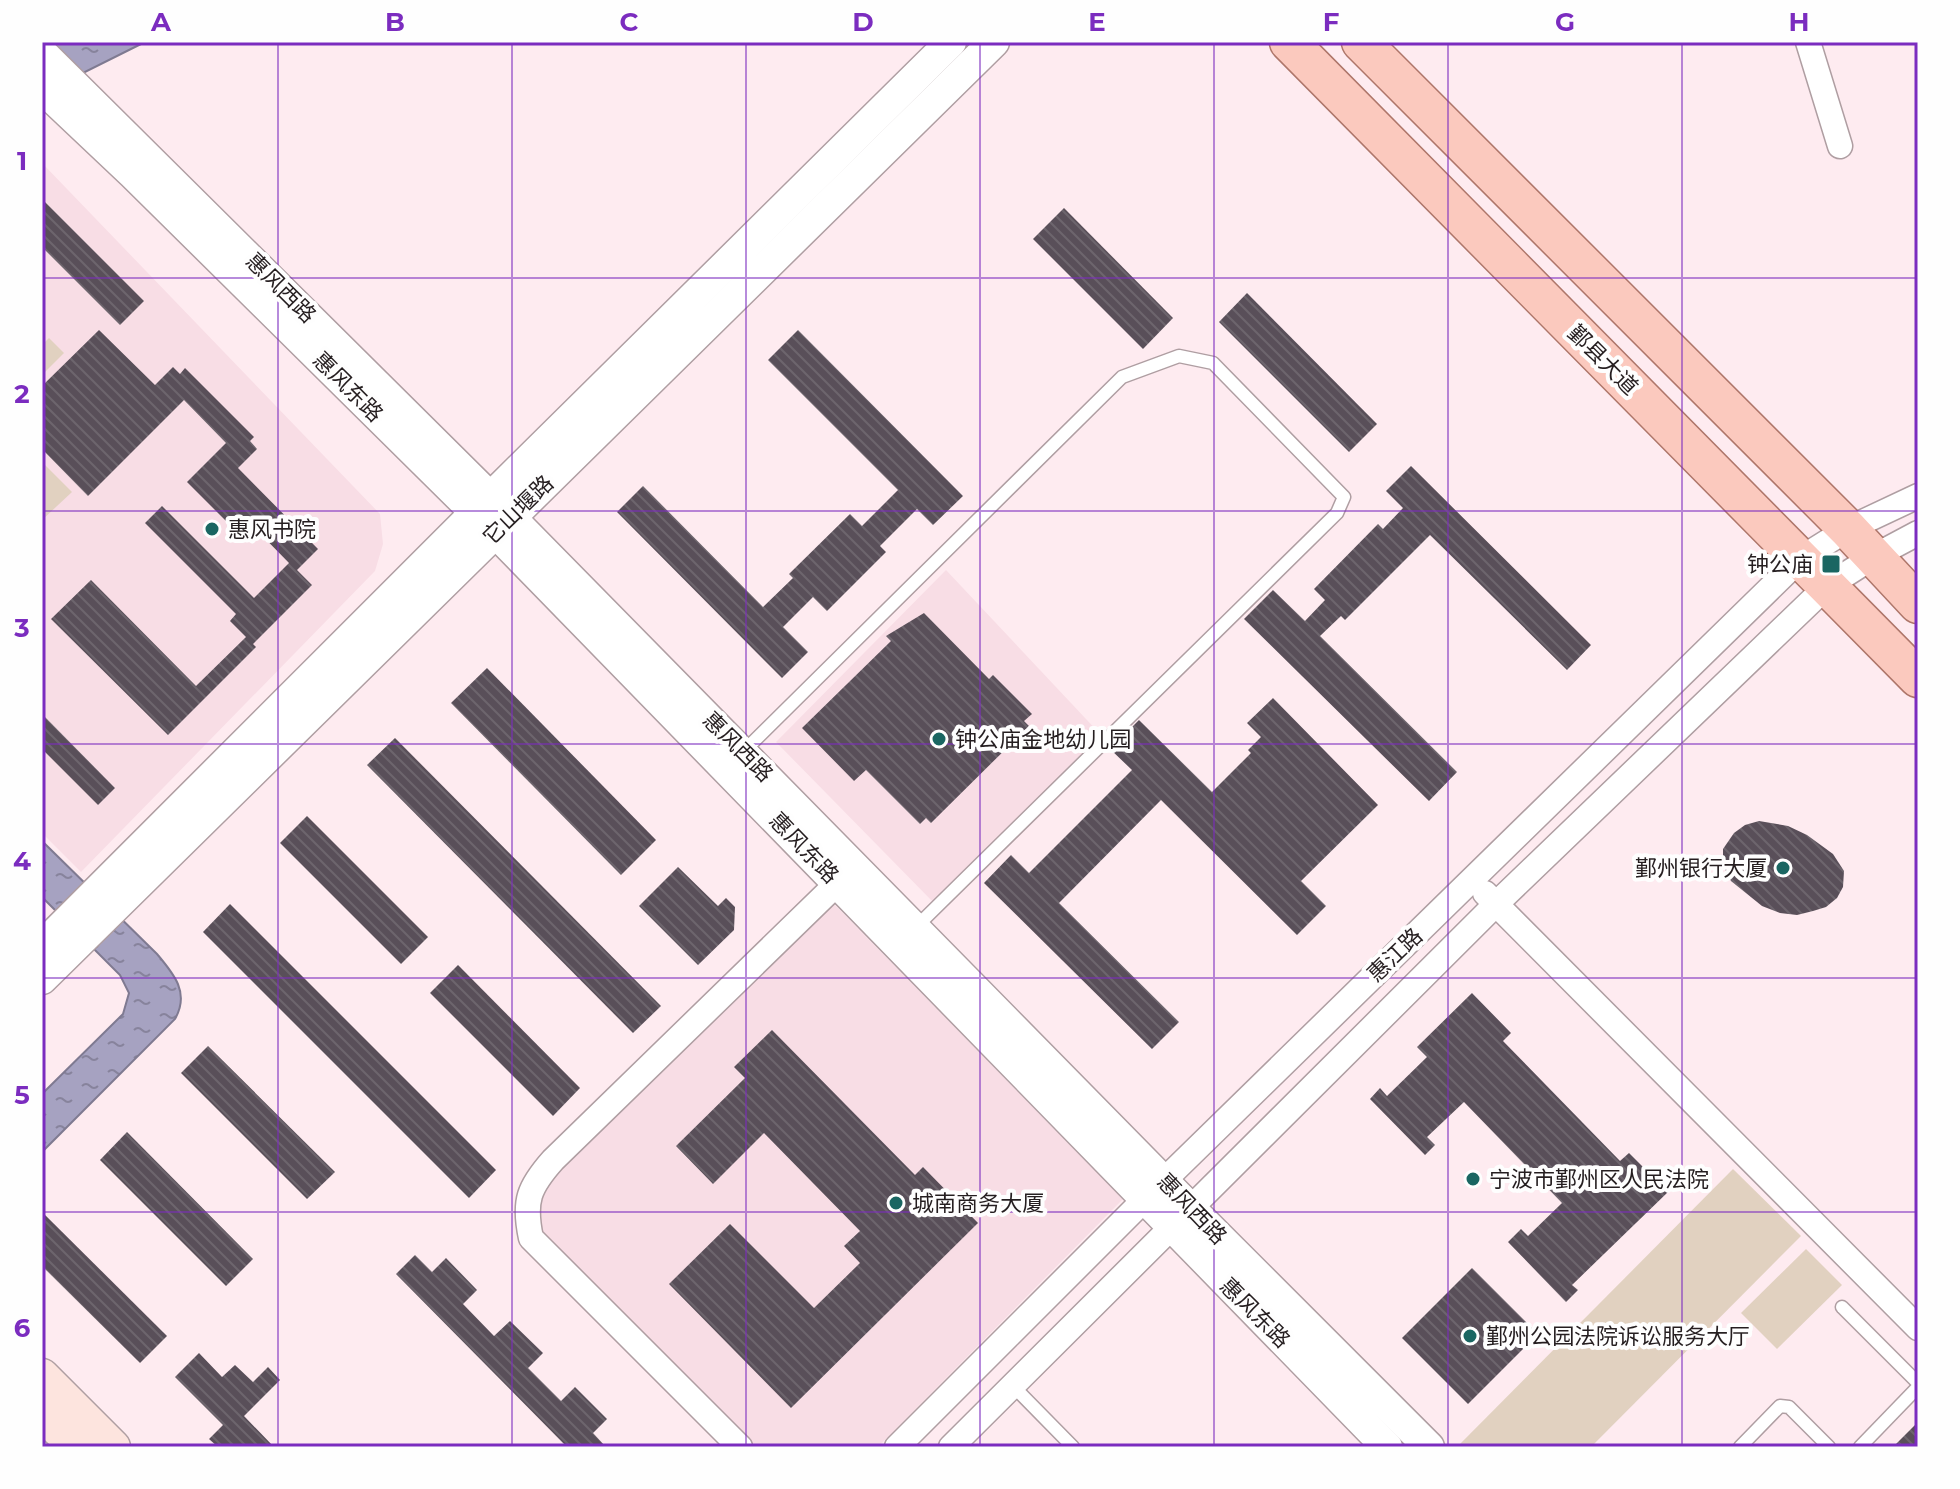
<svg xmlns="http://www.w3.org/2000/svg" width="1960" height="1489" font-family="Montserrat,'Noto Sans SC',sans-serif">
<defs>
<pattern id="water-ripples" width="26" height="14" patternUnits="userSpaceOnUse" patternTransform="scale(2)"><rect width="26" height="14" fill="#a6a2c1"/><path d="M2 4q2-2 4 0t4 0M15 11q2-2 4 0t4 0" fill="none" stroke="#87839c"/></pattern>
<pattern id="building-back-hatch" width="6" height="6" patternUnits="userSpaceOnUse" patternTransform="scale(2)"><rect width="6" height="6" fill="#594f59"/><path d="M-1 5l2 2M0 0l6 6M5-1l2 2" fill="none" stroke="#6d656d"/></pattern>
</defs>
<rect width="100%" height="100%" fill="#feebf0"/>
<!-- built -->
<g fill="#f8dde5">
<path d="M42,163L380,514L383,544L375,571L81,872L42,833Z"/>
<path d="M946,570L1102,736L934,903L776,742Z"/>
<path d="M831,901L1123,1199L878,1447H753L544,1238L535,1216L546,1179Z"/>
</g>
<!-- green -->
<g fill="#e1d1c0">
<path d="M49,338L64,353L42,375V345Z"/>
<path d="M42,462L72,492L42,520Z"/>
<path d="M1733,1169L1801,1236L1591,1447H1457Z"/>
<path d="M1806,1249L1842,1285L1777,1349L1741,1313Z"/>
</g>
<!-- water -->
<g fill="url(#water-ripples)" stroke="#7f7a91" stroke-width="2">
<path d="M145,42L77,76L51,43L53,42Z"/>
<path d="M42,841L157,954C174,974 190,993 175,1019L42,1152V1094L123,1014L129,993L120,975L42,897Z"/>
</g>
<!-- building -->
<g fill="url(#building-back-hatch)">
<path d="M42,199L144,301L120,325L42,247Z"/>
<path d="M1064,208L1173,318L1143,349L1033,239Z"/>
<path d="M1247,293L1377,424L1349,452L1219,322Z"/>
<path d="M99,330L155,385L173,367L180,374L185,368L254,437L250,441L257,449L238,468L318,549L297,570L312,585L253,644L256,647L168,735L51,619L91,580L196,686L246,637L230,621L236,614L145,523L162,506L254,598L289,563L243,516L232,527L187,482L226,443L184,400L88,496L42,449V386Z"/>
<path d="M798,330L963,496L933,525L917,509L880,546L886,552L827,611L813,597L783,627L808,652L782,678L617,512L643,486L763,607L793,578L789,574L850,514L862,526L898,490L768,360Z"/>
<path d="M1411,466L1591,645L1567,670L1430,535L1345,620L1341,616L1320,636L1457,772L1429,801L1244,619L1273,590L1305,621L1325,600L1314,589L1378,524L1383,529L1403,508L1386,491Z"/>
<path d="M924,613L989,679L993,675L1032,714L1024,721L1029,726L931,823L926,818L920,824L866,770L854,781L802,728L891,641L886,636Z"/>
<path d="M487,668L656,840L621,875L451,703Z"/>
<path d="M1273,698L1378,805L1301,881L1326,906L1297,935L1161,800L1059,903L1179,1022L1152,1049L984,883L1011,855L1029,873L1132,770L1110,749L1139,720L1212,792L1251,753L1248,750L1261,737L1247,723Z"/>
<path d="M42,714L115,788L98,805L42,749Z"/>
<path d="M395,738L661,1006L633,1033L367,765Z"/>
<path d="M307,816L428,937L401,964L280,843Z"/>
<path d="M1759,821L1788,826L1807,835L1833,854L1844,871L1843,887L1837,898L1826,907L1813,911L1797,915L1780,913L1762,906L1731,881L1723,865V849L1734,833L1745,825Z"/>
<path d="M678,867L718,906L726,898L735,907L734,930L698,965L639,906Z"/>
<path d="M230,904L496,1170L469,1198L203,932Z"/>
<path d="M458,965L580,1088L553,1116L430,993Z"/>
<path d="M1472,993L1511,1033L1503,1041L1620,1161L1629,1153L1668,1192L1572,1285L1578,1290L1566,1302L1508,1242L1521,1229L1528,1236L1562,1203L1464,1102L1427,1137L1435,1145L1425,1155L1370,1099L1380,1088L1387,1096L1427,1057L1417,1047Z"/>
<path d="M772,1030L915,1175L923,1167L978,1223L791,1408L669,1284L730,1224L814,1308L860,1263L844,1246L860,1231L764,1133L713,1184L676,1146L745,1078L734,1067Z"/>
<path d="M208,1046L335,1172L307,1199L181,1073Z"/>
<path d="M127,1132L253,1259L226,1286L100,1160Z"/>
<path d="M42,1212L167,1336L140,1363L42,1266Z"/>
<path d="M415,1255L432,1272L446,1258L477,1290L463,1304L494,1336L510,1321L543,1353L528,1368L561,1401L575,1387L607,1419L593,1433L606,1447H567L396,1274Z"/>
<path d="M1472,1268L1538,1334L1468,1404L1402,1338Z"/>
<path d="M199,1353L222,1377L235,1365L253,1382L268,1367L280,1380L244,1416L274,1447H218L209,1439L223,1425L175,1377Z"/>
<path d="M1918,1422V1447H1893Z"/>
</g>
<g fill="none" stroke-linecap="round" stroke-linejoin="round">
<defs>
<g id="service">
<path d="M743,752L1122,377L1179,356L1213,363L1344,497L1337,513L915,928"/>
<path d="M1842,1307L1918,1383"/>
<path d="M1013,1386L1073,1447"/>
<path d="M1740,1447L1780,1406L1789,1407L1829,1447"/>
<path d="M1860,1447L1918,1387"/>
</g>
<g id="minor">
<path d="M1808,42L1840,146"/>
<path d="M1485,893L1918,1328"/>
<path d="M740,1447L531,1238C523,1201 529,1187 553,1160L851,870"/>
<path d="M897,1447L1144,1200L1800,559L1848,529L1918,496"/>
<path d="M951,1447L1496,904L1826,587L1873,557L1918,533"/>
</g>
<g id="tertiary">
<path d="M42,53L511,518L1190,1208L1429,1447"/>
<path d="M42,88L133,174L495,532L1387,1447"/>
<path d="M42,946L491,497L951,42"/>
<path d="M42,979L994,42"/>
</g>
<g id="secondary">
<path d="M42,1376L113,1447"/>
<path d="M42,1414L77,1447"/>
</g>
<g id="primary">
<path d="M1289,42L1918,678"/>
<path d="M1361,42L1848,529L1918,604"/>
</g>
</defs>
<!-- service casing -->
<use href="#service" stroke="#af9ea2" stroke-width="15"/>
<!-- minor casing -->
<use href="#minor" stroke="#af9ea2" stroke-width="27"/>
<!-- tertiary casing -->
<use href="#tertiary" stroke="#af9ea2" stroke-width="33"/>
<!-- secondary casing -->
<use href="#secondary" stroke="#af9ea2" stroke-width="37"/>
<!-- primary casing -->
<use href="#primary" stroke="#ae766a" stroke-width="41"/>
<!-- service -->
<use href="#service" stroke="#fff" stroke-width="12"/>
<!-- minor -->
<use href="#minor" stroke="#fff" stroke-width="24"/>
<!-- tertiary -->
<use href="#tertiary" stroke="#fff" stroke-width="30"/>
<!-- secondary -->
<use href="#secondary" stroke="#fde4de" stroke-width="34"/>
<!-- primary -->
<use href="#primary" stroke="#fbc9be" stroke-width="38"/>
</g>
<!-- grid -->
<path fill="none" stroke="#7b2cbf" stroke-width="2" stroke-opacity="0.55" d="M278,42V1447M512,42V1447M746,42V1447M980,42V1447M1214,42V1447M1448,42V1447M1682,42V1447M42,278H1918M42,511H1918M42,744H1918M42,978H1918M42,1212H1918"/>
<!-- markers -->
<g fill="#1a6662" stroke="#fefefe" stroke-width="3">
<circle cx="212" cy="529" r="8"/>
<rect x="1821" y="554" width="20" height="20" rx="4"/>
<circle cx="939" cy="739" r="8"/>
<circle cx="1783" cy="868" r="8"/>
<circle cx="1473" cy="1179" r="8"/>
<circle cx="896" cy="1203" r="8"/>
<circle cx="1470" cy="1336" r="8"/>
</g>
<g text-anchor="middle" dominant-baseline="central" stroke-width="8" stroke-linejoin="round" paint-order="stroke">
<!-- street labels -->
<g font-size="22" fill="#251e20" stroke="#fefefe">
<text transform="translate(281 288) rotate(45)">惠风西路</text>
<text transform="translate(1603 360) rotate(45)">鄞县大道</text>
<text transform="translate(348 387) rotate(45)">惠风东路</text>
<text transform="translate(518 510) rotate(-44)">它山堰路</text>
<text transform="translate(738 747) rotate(45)">惠风西路</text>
<text transform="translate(804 848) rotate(46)">惠风东路</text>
<text transform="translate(1395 955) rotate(-44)">惠江路</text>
<text transform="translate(1192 1209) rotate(46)">惠风西路</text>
<text transform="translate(1255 1313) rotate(45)">惠风东路</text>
</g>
<!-- poi labels -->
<g font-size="22" fill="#251e20" stroke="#fefefe" text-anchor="start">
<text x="228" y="529">惠风书院</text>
<text x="1813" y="564" text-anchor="end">钟公庙</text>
<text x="955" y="739">钟公庙金地幼儿园</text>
<text x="1767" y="868" text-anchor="end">鄞州银行大厦</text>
<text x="1489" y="1179">宁波市鄞州区人民法院</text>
<text x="912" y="1203">城南商务大厦</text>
<text x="1486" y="1336">鄞州公园法院诉讼服务大厅</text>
</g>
</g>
<!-- border -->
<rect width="1960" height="1489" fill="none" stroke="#fefefe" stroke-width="88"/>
<rect x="44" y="44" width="1872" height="1401" fill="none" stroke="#7b2cbf" stroke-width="3"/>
<g font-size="26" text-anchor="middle" font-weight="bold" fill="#7b2cbf">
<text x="161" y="31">A</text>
<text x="395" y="31">B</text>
<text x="629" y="31">C</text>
<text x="863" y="31">D</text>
<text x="1097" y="31">E</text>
<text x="1331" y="31">F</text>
<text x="1565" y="31">G</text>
<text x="1799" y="31">H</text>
<text x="22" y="170">1</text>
<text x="22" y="403">2</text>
<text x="22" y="637">3</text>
<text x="22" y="870">4</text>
<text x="22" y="1104">5</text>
<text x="22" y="1337">6</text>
</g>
</svg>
